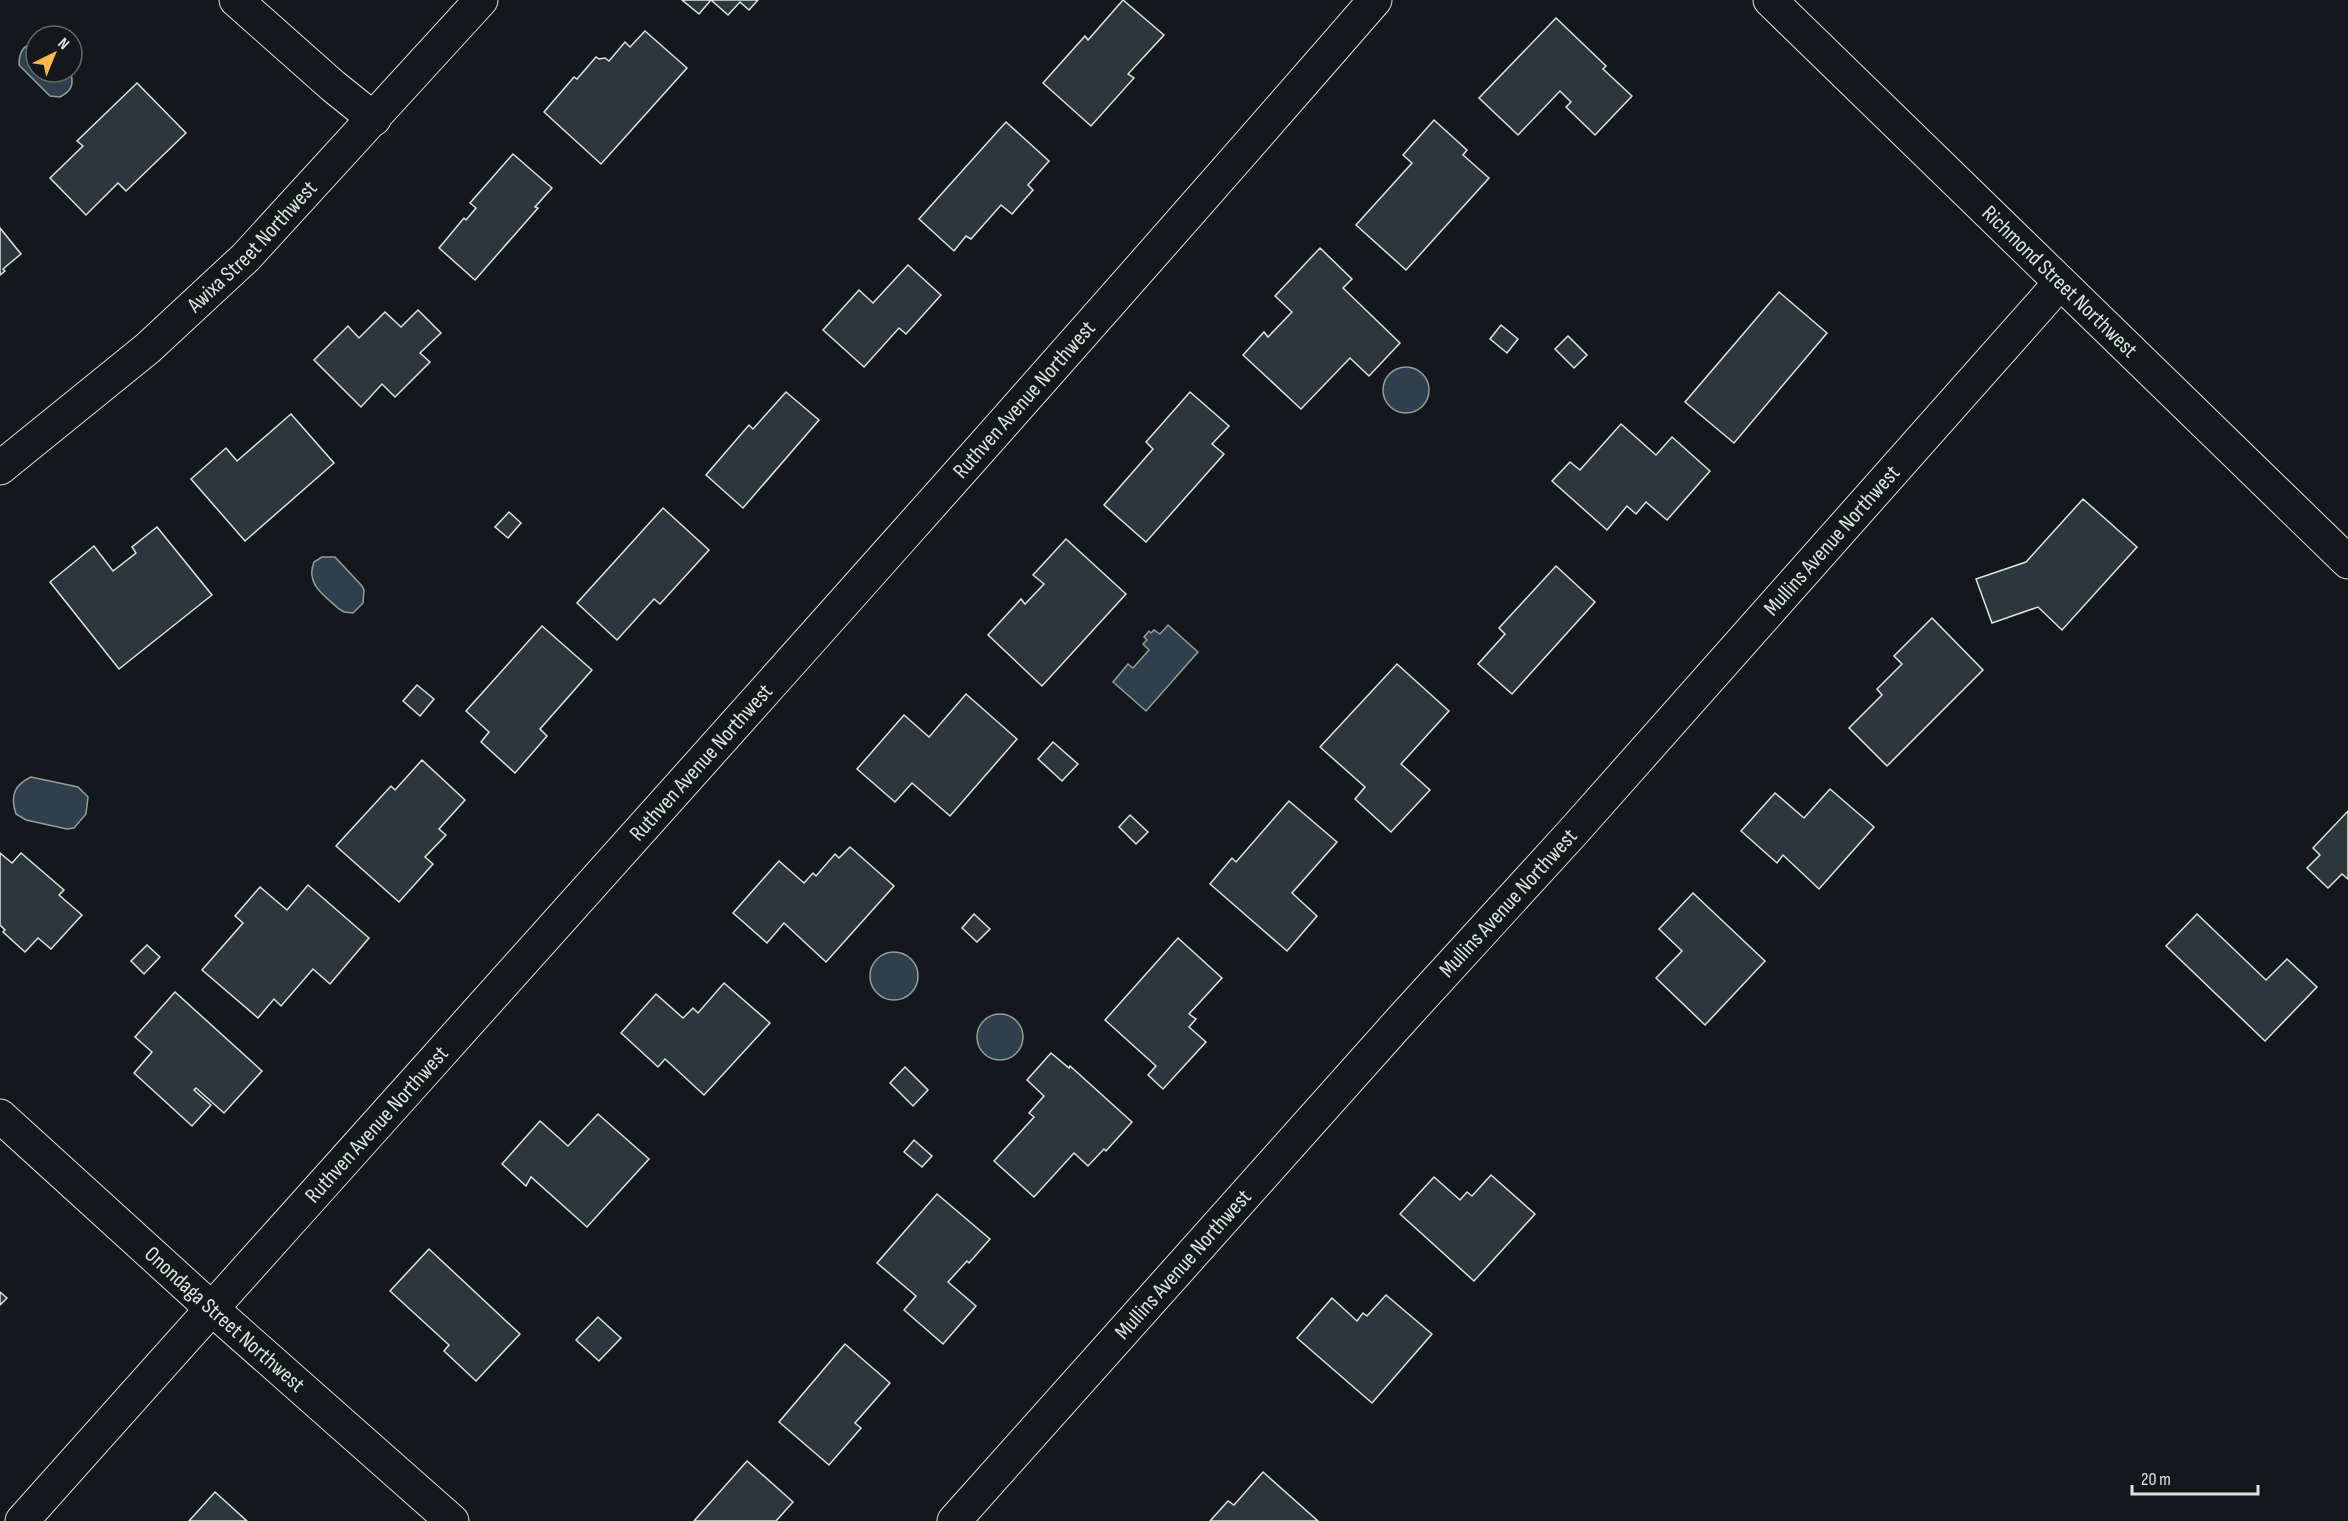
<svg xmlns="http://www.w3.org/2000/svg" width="2348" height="1521" font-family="'Sofia Sans Condensed',sans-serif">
<rect width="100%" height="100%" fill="#14181c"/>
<!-- water -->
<g fill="#2f3f4d" stroke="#939e99" stroke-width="1.5">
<path d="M36,42V72L71,73C74,86 71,91 60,97L50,96L19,65C19,52 23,45 36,42Z"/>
<circle cx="1406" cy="390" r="23"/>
<path d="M322,557H335L362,586L364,590L363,603L353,613L344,612L339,609C324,595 305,584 314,562Z"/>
<path d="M1168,625L1198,652L1146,711L1113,682L1128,664L1133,668L1149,650L1143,644L1147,640L1144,637L1149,631L1151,633L1154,630L1160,634Z"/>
<path d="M31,777L78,787L88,797L86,814L74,828L67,829L26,820L16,814C10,796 14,785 31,777Z"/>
<circle cx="894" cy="976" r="24"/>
<circle cx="1000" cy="1037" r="23"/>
</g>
<!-- building -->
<g fill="#2c363c" stroke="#d8e6dc" stroke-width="1.5">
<path d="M682,0H758L749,10L740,2L728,15L711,0L699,14Z"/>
<path d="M1123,0L1164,35L1128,74L1134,78L1091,126L1043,83L1085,36L1088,40Z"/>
<path d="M1556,18L1606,66L1603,69L1632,96L1595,135L1566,107L1571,102L1560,91L1518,135L1479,98Z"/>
<path d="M645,31L687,68L601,164L544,112L574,77L577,79L596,57L599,59L605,58L609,61L625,42L630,47Z"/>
<path d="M137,83L186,133L126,191L118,183L86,215L50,178L83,146L77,141Z"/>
<path d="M1434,120L1467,150L1463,155L1489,178L1406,270L1356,225L1412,163L1403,155Z"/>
<path d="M1006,122L1049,161L1028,185L1033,190L1012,214L1001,205L971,239L966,236L954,251L919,219Z"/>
<path d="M513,154L552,188L535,207L538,208L475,280L439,248L464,218L466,220L476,208L470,203Z"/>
<path d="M0,228L21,254L3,269L5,271L0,275Z"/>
<path d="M1320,248L1352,279L1343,288L1400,343L1369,376L1350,358L1301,409L1243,355L1264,332L1268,337L1292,312L1275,296Z"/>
<path d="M908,265L941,295L906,334L899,328L864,367L823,330L859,290L873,303Z"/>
<path d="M1779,292L1827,333L1734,443L1685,402Z"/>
<path d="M418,310L441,333L420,353L430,362L395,397L382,384L361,407L314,360L348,326L359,338L385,312L401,327Z"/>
<path d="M1501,325L1518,339L1507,353L1490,339Z"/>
<path d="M1568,336L1587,355L1574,368L1555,349Z"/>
<path d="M786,392L819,420L743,508L706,475L749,425L753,429Z"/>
<path d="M1190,392L1229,426L1212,444L1224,454L1146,542L1104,505L1153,449L1146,442Z"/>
<path d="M291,414L334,463L245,541L191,479L226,448L237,461Z"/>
<path d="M1621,424L1656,455L1672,437L1710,471L1667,520L1646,502L1636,514L1627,506L1607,530L1552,481L1570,462L1580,470Z"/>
<path d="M2083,499L2137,547L2062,630L2038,607L1992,623L1976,579L2026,562Z"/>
<path d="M663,508L709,550L660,604L654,599L617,640L577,603Z"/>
<path d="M509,512L521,523L508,538L495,527Z"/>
<path d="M157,527L212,595L119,669L50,582L94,546L113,571L136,553L132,547Z"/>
<path d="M1066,539L1126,594L1042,686L988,635L1021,599L1025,604L1044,584L1033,575Z"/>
<path d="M1556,566L1595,602L1512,694L1478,664L1505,634L1499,628Z"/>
<path d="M1932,618L1983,670L1887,766L1849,728L1882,695L1877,689L1902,664L1894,656Z"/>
<path d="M542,626L592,670L540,729L547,736L515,773L481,742L489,732L466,711Z"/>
<path d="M1397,664L1449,711L1401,764L1430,790L1391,832L1355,799L1365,787L1320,747Z"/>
<path d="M417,685L434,699L420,716L403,701Z"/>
<path d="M966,694L1017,739L950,816L912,783L895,802L857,769L904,715L929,737Z"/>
<path d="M1053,742L1078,764L1062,781L1038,759Z"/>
<path d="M422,760L465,800L439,829L446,835L425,857L433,864L399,902L336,846L391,786L395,790Z"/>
<path d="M1830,789L1874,827L1819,889L1783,855L1777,863L1741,831L1775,793L1804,818Z"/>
<path d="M1289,801L1337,842L1292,893L1317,916L1287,951L1210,884L1232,858L1236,862Z"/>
<path d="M2348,811V879L2342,874L2328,888L2307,868L2320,855L2313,848Z"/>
<path d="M1130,815L1148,832L1136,844L1119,827Z"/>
<path d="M850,847L894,886L826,962L784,923L767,943L733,913L779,861L804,883L813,873L816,876L835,854L839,858Z"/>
<path d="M0,853L12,863L21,853L64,890L59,895L82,915L51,949L38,938L25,952L3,932L5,930L0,925Z"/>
<path d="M308,885L369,938L330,984L313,969L281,1006L274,999L258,1018L202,970L243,923L235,916L260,887L287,910Z"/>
<path d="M1693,893L1765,961L1705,1025L1656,978L1682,951L1659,929Z"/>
<path d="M974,914L990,929L977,942L962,928Z"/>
<path d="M2197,914L2266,980L2287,959L2317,987L2265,1041L2166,946Z"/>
<path d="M1178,938L1222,978L1189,1014L1196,1019L1189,1027L1206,1042L1163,1089L1148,1075L1156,1066L1105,1020Z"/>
<path d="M147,945L160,957L144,974L131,961Z"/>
<path d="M724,983L770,1023L704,1095L665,1059L658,1067L621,1033L656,994L683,1018L693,1008L698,1013Z"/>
<path d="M175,992L262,1071L224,1113L196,1088L194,1090L211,1105L192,1126L134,1073L152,1052L135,1037Z"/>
<path d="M1051,1053L1069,1068L1070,1066L1132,1122L1106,1151L1104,1149L1088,1166L1074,1153L1034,1197L994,1161L1034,1117L1029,1113L1044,1096L1027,1080Z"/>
<path d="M905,1067L928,1090L913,1106L890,1083Z"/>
<path d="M598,1114L649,1159L587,1227L531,1177L526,1186L502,1164L540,1121L568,1146Z"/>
<path d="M914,1140L932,1156L922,1167L904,1152Z"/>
<path d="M1491,1175L1535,1214L1474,1281L1400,1214L1434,1177L1460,1200L1467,1192L1472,1196Z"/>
<path d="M937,1194L990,1239L969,1263L967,1261L948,1282L976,1306L943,1344L904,1310L916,1296L877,1263Z"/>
<path d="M429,1249L520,1334L476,1381L444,1351L449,1345L390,1291Z"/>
<path d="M0,1292L7,1298L0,1305Z"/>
<path d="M1386,1295L1432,1334L1372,1403L1297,1338L1332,1298L1357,1321L1363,1313L1367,1316Z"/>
<path d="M598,1317L621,1338L599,1361L576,1340Z"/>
<path d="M845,1344L890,1383L855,1423L861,1428L829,1465L779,1422Z"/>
<path d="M747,1461L793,1502L776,1521H694Z"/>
<path d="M1263,1472L1318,1521H1210L1228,1501L1234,1505Z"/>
<path d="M215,1492L247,1521H189Z"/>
</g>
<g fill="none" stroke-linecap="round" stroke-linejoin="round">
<defs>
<g id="minor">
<path d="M236,0L333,86L374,119"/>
<path id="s1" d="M0,468L148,348L246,257L481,0"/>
<path id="s2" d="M0,1116L211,1308L452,1521"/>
<path id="s3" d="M22,1521C474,1014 930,512 1375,0"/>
<path id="s4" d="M954,1521L1403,1018L1573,832L2060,283"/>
</g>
<g id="tertiary">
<path id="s5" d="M1770,0L2348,562"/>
</g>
</defs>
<!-- minor casing -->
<use href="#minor" stroke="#d8e6dc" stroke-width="35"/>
<!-- tertiary casing -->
<use href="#tertiary" stroke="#d8e6dc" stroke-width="35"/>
<!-- minor -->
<use href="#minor" stroke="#14181c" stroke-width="33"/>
<!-- tertiary -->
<use href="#tertiary" stroke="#14181c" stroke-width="33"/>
</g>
<g text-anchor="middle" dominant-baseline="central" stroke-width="4.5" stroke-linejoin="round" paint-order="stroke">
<!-- street labels -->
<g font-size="22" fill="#d8e6dc" stroke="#14181c">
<text stroke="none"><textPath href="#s1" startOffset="336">Awixa Street Northwest</textPath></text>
<text stroke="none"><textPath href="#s5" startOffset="404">Richmond Street Northwest</textPath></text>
<text stroke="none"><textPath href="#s3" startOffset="1504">Ruthven Avenue Northwest</textPath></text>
<text stroke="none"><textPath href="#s4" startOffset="1316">Mullins Avenue Northwest</textPath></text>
<text stroke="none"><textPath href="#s3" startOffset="1018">Ruthven Avenue Northwest</textPath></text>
<text stroke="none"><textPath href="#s4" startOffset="830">Mullins Avenue Northwest</textPath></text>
<text stroke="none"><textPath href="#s3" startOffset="532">Ruthven Avenue Northwest</textPath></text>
<text stroke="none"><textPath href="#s4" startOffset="344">Mullins Avenue Northwest</textPath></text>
<text stroke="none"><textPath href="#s2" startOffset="303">Onondaga Street Northwest</textPath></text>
</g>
</g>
<!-- north arrow -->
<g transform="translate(54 54) rotate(43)"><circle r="28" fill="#14181c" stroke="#626a69" stroke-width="1.5"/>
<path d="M0-4.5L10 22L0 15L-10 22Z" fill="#ffb74d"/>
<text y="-9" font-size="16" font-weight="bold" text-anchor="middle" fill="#d8e6dc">N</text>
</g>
<!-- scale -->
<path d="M2132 1485v9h126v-9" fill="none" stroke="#d8e6dc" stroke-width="3"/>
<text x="2141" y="1485" font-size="18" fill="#d8e6dc" stroke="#14181c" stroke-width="4.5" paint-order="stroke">20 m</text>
</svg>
